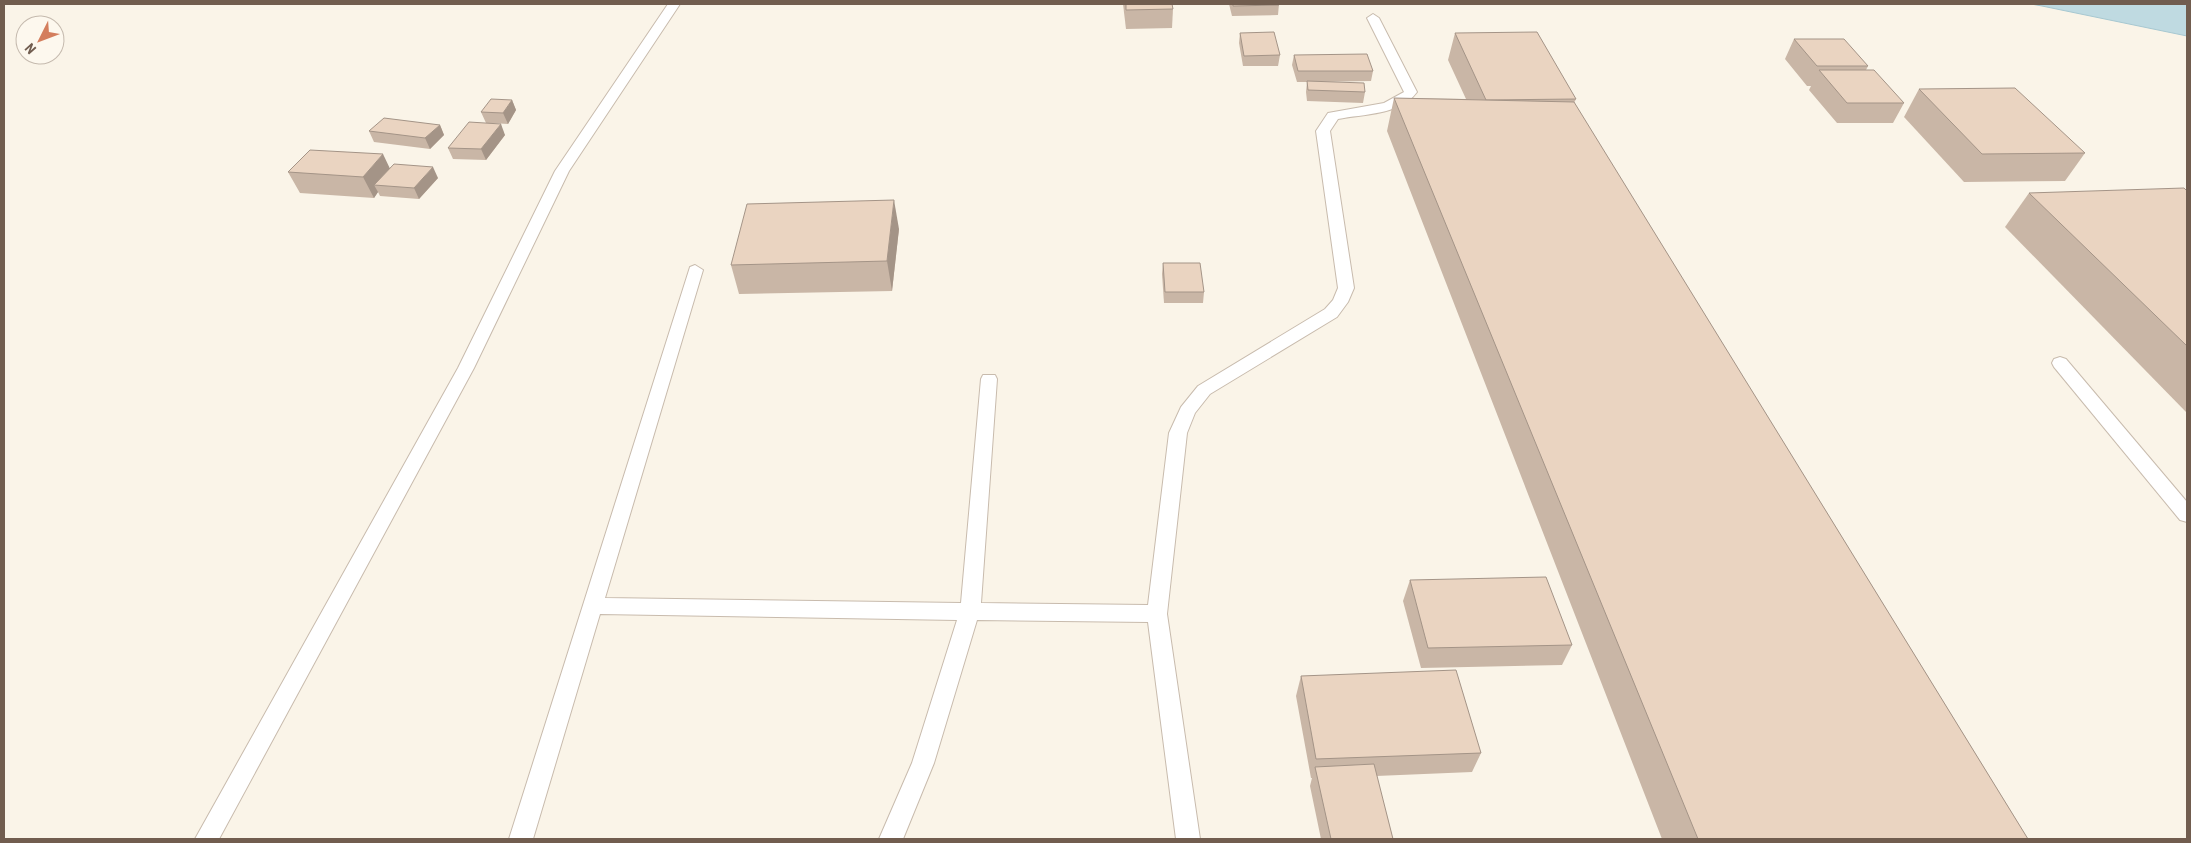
<svg xmlns="http://www.w3.org/2000/svg" width="2191" height="843" font-family="'Roboto Condensed',sans-serif">
<rect width="100%" height="100%" fill="#faf4e8"/>
<!-- water -->
<path fill="#bfdae1" stroke="#a7c8d1" d="M2031,4H2187V36L2042,6Z"/>
<g fill="none" stroke-linecap="round" stroke-linejoin="round">
<defs>
<g id="service">
<path d="M668,4H680L569,171L474,368L219,839H195L458,368L555,171Z"/>
<path d="M1373,14L1379,18L1417,92C1401,115 1363,114 1338,119L1330,131L1354,288L1348,302L1337,317L1210,394L1195,413L1187,433L1167,614L1200,839H1176L1148,622L977,620L934,763L903,839H879L912,763L957,620L600,614L533,839H509L690,267L695,265L703,270L605,598L961,603L981,379L983,375H995L997,379L981,603L1148,605L1169,433L1181,407L1198,386L1325,309L1333,300L1338,288L1316,131L1328,113L1384,103L1404,92L1367,18Z"/>
<path d="M2060,357L2066,359L2187,502V522L2180,520L2054,367L2052,363L2054,359Z"/>
</g>
</defs>
<!-- service casing -->
<use href="#service" stroke="#c8bbad" stroke-width="2"/>
<!-- service -->
<use href="#service" fill="#fff" fill-rule="evenodd"/>
</g>
<!-- wall -->
<g fill="#c9b6a6">
<path d="M1123,4H1172L1173,9L1172,28L1126,29Z"/>
<path d="M1229,4H1279L1278,15L1232,16Z"/>
<path d="M1240,33L1280,55L1278,66H1243L1239,43Z"/>
<path d="M1455,33L1576,99L1574,103L2028,839H1662L1387,131L1394,98L1466,99L1448,60Z"/>
<path d="M1794,39L1868,66L1866,70L1904,103L1893,123H1837L1809,90L1811,86H1807L1785,59Z"/>
<path d="M1294,55L1373,71L1371,81L1312,82L1365,92L1363,103L1307,101L1306,92L1307,82H1297L1292,65Z"/>
<path d="M1919,89L2085,153L2065,181L1964,182L1904,117Z"/>
<path d="M512,100L516,110L508,124L491,123L505,135L486,160L453,159L448,148L486,123L481,112Z"/>
<path d="M440,125L444,135L430,149L374,142L369,131Z"/>
<path d="M390,168L438,178L419,199L380,196L378,192L374,198L300,193L288,172Z"/>
<path d="M2187,191V413L2005,227L2029,193Z"/>
<path d="M899,229L892,291L739,294L731,265Z"/>
<path d="M1163,263L1204,292L1203,303H1164L1162,274Z"/>
<path d="M1410,580L1572,645L1562,665L1421,668L1403,601Z"/>
<path d="M1301,676L1481,753L1472,772L1376,776L1393,839H1321L1310,786L1312,778H1311L1296,696Z"/>
</g>
<!-- shaded-wall -->
<g fill="#a49487">
<path d="M512,100L516,110L508,124L503,113Z"/>
<path d="M501,124L505,135L486,160L481,149Z"/>
<path d="M440,125L444,135L430,149L425,138Z"/>
<path d="M383,154L393,175L374,185L378,192L374,198L363,177Z"/>
<path d="M433,167L438,178L419,199L414,188Z"/>
<path d="M894,200L899,229L892,291L887,261Z"/>
</g>
<!-- building -->
<g fill="#ead4c1" stroke="#a49487">
<path d="M1126,4H1172L1173,9L1126,10Z"/>
<path d="M1233,4H1279V5L1233,6Z"/>
<path d="M1274,32L1280,55L1244,56L1240,33Z"/>
<path d="M1537,32L1576,99L1486,100L1455,33Z"/>
<path d="M1794,39H1844L1868,66H1817Z"/>
<path d="M1367,54L1373,71H1298L1294,55Z"/>
<path d="M1819,70H1874L1904,103H1847Z"/>
<path d="M1307,81L1364,83L1365,92L1308,90Z"/>
<path d="M2015,88L2085,153L1982,154L1919,89Z"/>
<path d="M1394,98L1574,102L2028,839H1698Z"/>
<path d="M491,99L512,100L503,113L481,112Z"/>
<path d="M384,118L440,125L425,138L369,131Z"/>
<path d="M469,122L501,124L481,149L448,148Z"/>
<path d="M310,150L383,154L363,177L288,172Z"/>
<path d="M394,164L433,167L414,188L374,185Z"/>
<path d="M2184,188L2187,191V346L2029,193Z"/>
<path d="M894,200L887,261L731,265L747,204Z"/>
<path d="M1163,263H1200L1204,292H1165Z"/>
<path d="M1546,577L1572,645L1428,648L1410,580Z"/>
<path d="M1456,670L1481,753L1316,759L1301,676Z"/>
<path d="M1374,764L1393,839H1331L1315,767Z"/>
</g>
<!-- border -->
<rect width="2191" height="843" fill="none" stroke="#715d4f" stroke-width="10"/>
<!-- north arrow -->
<g transform="translate(40 40) rotate(228)"><circle r="24" fill="#fdf8ee" stroke="#c5baae"/>
<path d="M0-4L9 19L0 12L-9 19Z" fill="#d47e5d"/>
<text y="-8" font-size="14" font-weight="bold" text-anchor="middle" fill="#715d4f">N</text>
</g>
</svg>
